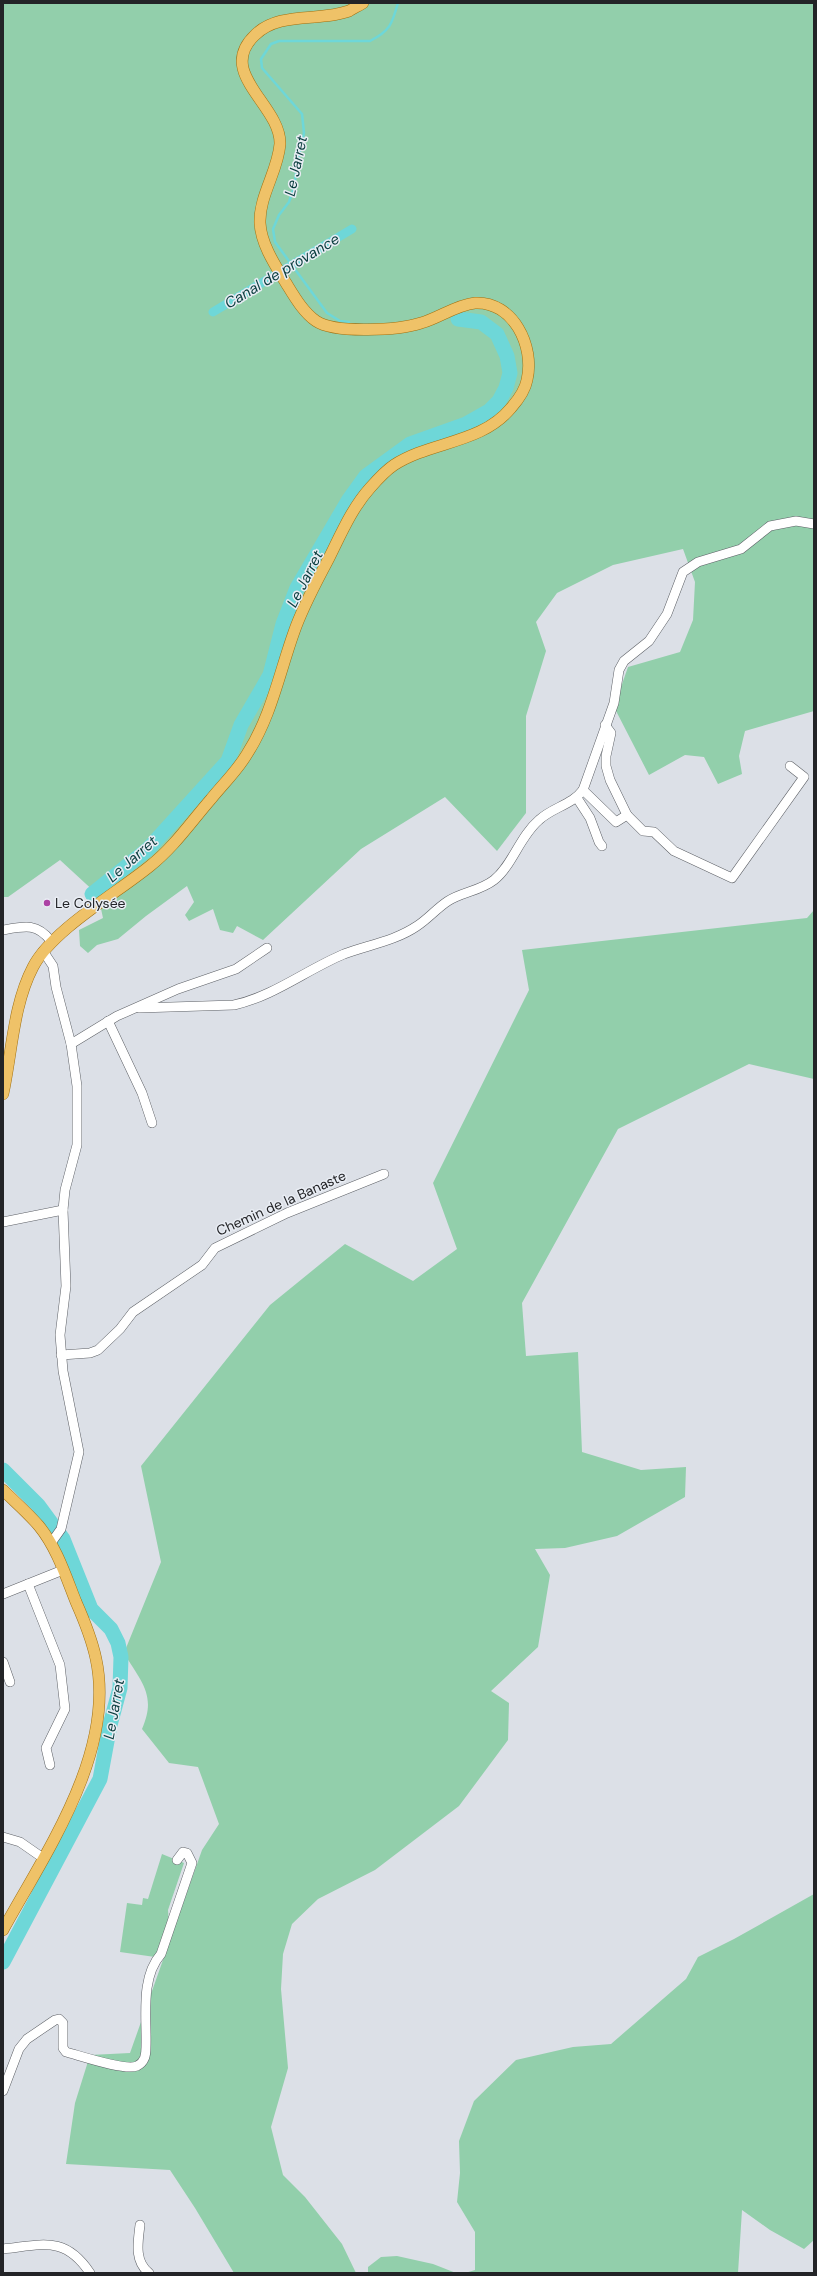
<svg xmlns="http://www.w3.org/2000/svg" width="817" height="2276" font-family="'DM Sans',sans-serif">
<rect width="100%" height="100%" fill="#dce0e7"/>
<!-- green -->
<g fill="#92cfab">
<path d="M3,3H814V711L745,731L739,756L742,774L718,784L704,757L685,755L649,775L614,707L628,667L680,652L693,620L695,582L683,549L613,565L557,593L536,622L546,651L526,716V813L497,851L445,797L361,849L263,940L237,926L233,933L220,930L213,909L189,921L185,915L194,902L187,886L146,916L118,939L97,945L88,953L80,946L79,930L103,918L98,895L60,860L8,897H3Z"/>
<path d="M814,910V1079L749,1064L618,1129L522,1303L526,1356L578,1352L582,1452L641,1470L686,1467L685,1497L617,1536L565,1548L535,1549L550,1575L538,1647L491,1691L509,1703L508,1740L459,1806L375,1870L318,1899L292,1924L283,1954L281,1989L288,2068L271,2127L283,2175L305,2197L342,2244L356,2273H234L195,2208L170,2170L66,2164L75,2103L90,2055L130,2053L202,1850L219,1824L198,1767L169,1763L142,1729C157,1695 141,1682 124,1653L161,1562L141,1466L270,1305L345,1244L413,1281L457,1249L433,1183L529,990L522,950L807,918Z"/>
<path d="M162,1854L184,1863L168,1910L169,1924L155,1957L120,1952L127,1903L142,1905L143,1898L148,1899Z"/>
<path d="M814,1894V2240L804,2249L770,2230L742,2210L738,2273H465L475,2270V2232L457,2202L460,2173L459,2141L474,2101L516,2060L573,2047L611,2044L686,1979L698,1957L734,1939Z"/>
<path d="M397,2256L433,2264L456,2273H368V2267L381,2257Z"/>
</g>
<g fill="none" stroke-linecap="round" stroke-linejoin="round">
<!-- stream -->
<path stroke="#6ed7d8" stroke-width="2.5" d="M349,322L340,321L327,313L275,242L273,229L279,215L289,202L294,187L298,159L304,133L302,114L262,68L261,59L271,44L279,41H370C390,31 392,24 398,3"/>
<!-- canal -->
<path stroke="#6ed7d8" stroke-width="9" d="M213,312L352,229"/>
<!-- river -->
<g stroke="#6ed7d8" stroke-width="15">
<path d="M92,894L148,849L228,761L241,725L270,675L283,624L297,588L348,501L366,476L410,444L466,424L489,411L499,401L506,388L510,373L507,356L497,334L481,322L458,319"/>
<path d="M3,1470L38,1505L63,1539L91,1609L111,1629L118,1643L121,1657L120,1688L110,1725L100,1779L3,1962"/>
</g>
<defs>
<g id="minor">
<path d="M583,790L616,822L627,815L610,780L606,766V756L611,733L605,725"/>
<path d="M577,798L590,818L599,842L602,846"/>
<path d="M627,815L643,831L654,832L674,851L732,878L804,777L790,766"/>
<path d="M3,930C25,926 37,923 51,941"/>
<path d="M43,951L53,966L56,987L71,1044L77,1086V1145L65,1190L63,1210L66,1286L60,1335L63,1371L79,1452L61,1529L51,1543"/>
<path d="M139,1008L234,1005C274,996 306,970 344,954C368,945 395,941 417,926C428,919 437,908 448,901C462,892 480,891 494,880C512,866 520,836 539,820C553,807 572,805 583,790L614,703L619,670L624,661L649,641L667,614L683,572L698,562L741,549L770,526L796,521L814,524"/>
<path d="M108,1021L142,1093L152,1123"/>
<path d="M71,1044L117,1016L178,989L236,969L267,948"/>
<path d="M3,1222L63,1210"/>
<path d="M61,1355L90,1353L98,1350L120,1329L133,1312L202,1265L215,1248L287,1213L384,1174"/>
<path d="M28,1584L60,1665L65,1709L46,1748L50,1765"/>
<path d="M3,1594L63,1570"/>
<path d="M3,1662L10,1682"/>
<path d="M3,1837L20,1842L43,1858"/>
<path d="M3,2091L19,2049L27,2039L55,2020L59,2019L63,2023V2048L66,2052C81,2056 125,2071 137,2066C145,2062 146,2055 146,2047C147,2017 140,1978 161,1954L192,1863L187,1853L183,1852L177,1860"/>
<path d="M140,2225C138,2242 134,2261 149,2273"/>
<path d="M3,2249C42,2245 65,2235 90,2273"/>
</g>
<g id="major">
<path d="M3,1094C12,1053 13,1005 33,967C52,930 117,893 150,866C174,847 191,822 211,799C223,784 237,771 247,754C271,717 279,674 294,632C303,606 316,583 329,558C341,534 352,508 370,488C377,480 385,471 394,465C431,441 481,444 511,408C518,400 525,391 527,380C535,346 513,301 475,303C456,305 439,318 421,323C400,330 335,334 316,321C303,312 294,296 286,283C275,265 261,244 260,223C259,196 278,171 280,144C281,105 215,73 255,35C279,11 319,22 349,11C350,10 362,4 363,3"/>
<path d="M3,1490C15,1502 28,1513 39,1526C57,1548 66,1577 76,1602C84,1620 92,1640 96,1659C116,1752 46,1852 3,1930"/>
</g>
</defs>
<!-- minor casing -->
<use href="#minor" stroke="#5d6066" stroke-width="10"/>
<!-- major casing -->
<use href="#major" stroke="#a17010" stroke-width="12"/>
<!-- minor -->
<use href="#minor" stroke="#fff" stroke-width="9"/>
<!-- major -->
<use href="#major" stroke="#efc268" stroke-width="11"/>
</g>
<!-- markers -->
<circle fill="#ac42a4" stroke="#e9edf4" stroke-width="1.5" cx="47" cy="903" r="4"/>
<g text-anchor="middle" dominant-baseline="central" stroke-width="3" stroke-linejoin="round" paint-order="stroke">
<!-- poi labels -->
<g font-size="14" fill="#232427" stroke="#e9edf4" text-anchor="start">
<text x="55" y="903">Le Colysée</text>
</g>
<!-- street labels -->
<g font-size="14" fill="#232427" stroke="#e9edf4">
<text transform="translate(281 1203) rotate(-24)">Chemin de la Banaste</text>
</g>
<!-- water labels -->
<g font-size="15" font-style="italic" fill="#0a3d3e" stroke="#e9edf4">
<text transform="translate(296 166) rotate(-78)">Le Jarret</text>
<text transform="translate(282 271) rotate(-31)">Canal de provance</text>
<text transform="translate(305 579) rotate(-63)">Le Jarret</text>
<text transform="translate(132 859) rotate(-41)">Le Jarret</text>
<text transform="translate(114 1709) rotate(-80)">Le Jarret</text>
</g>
</g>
<!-- border -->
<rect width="817" height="2276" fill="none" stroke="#232427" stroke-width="8"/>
</svg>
